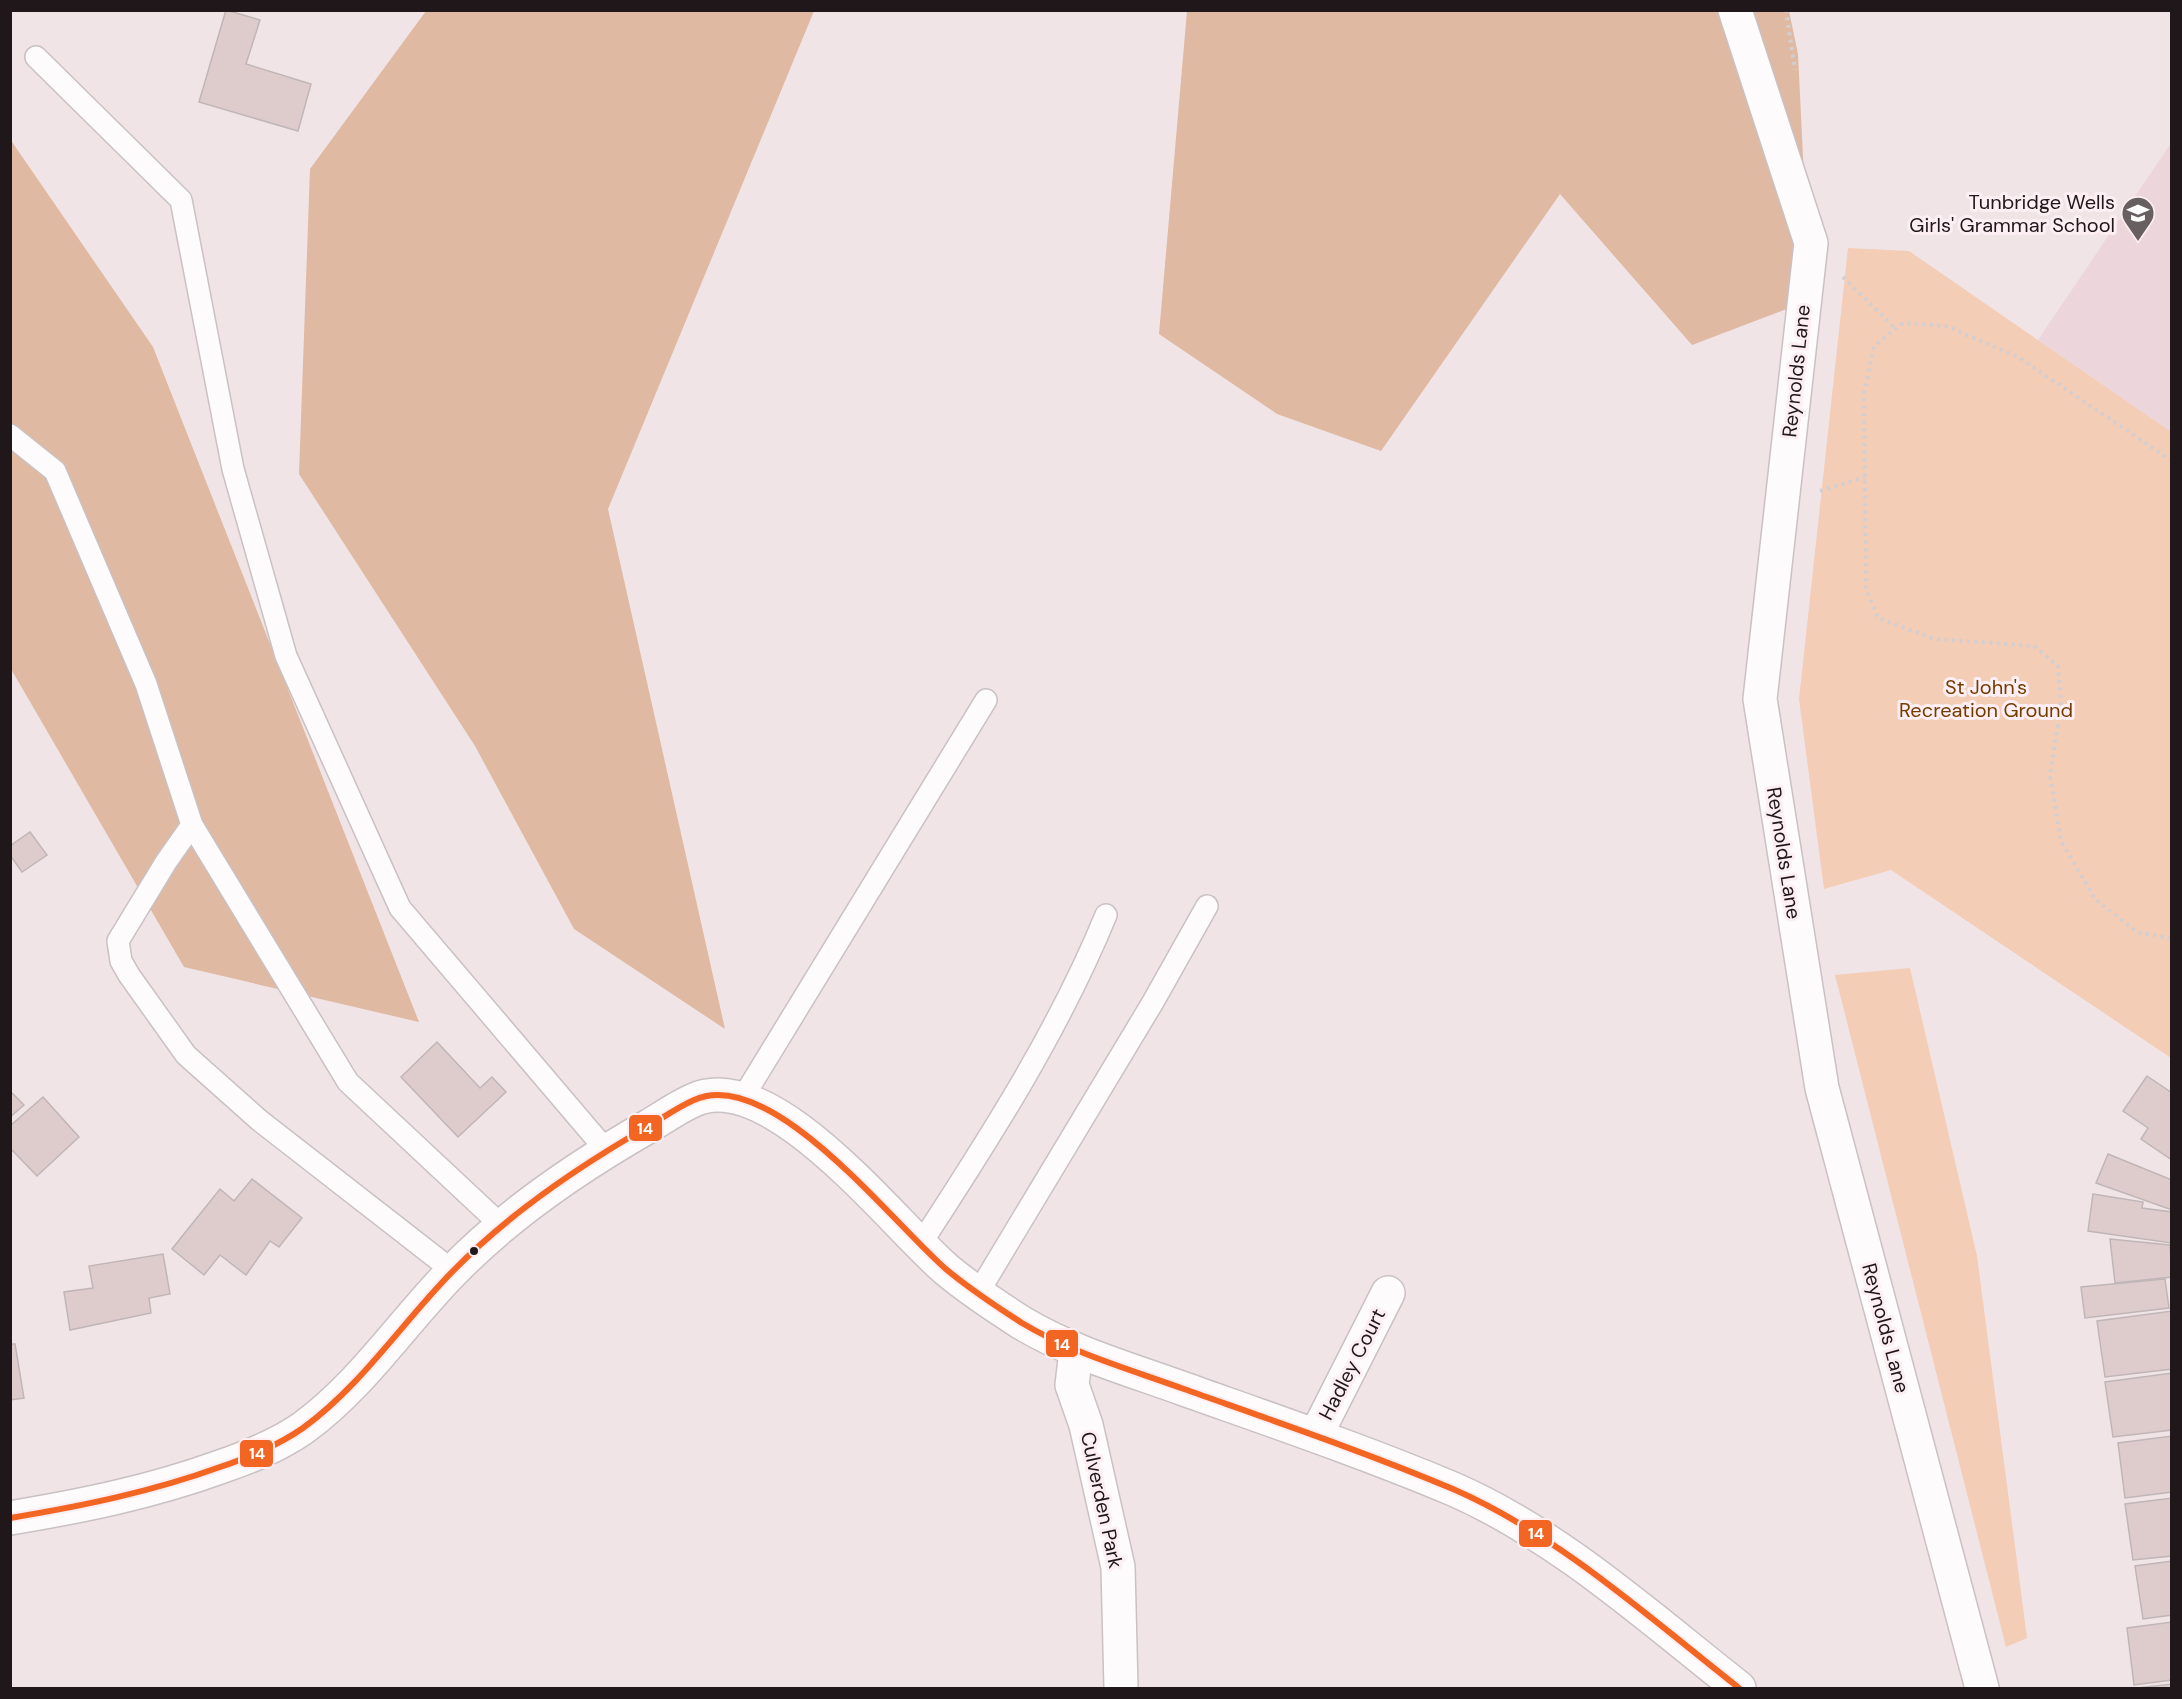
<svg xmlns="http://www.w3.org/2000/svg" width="2182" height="1699" font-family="'DM Sans',sans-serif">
<rect width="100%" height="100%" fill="#f0e4e7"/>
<!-- built -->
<path fill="#edd6db" d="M2171,143V434L2038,340Z"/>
<!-- green -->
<g fill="#f4cdb6">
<path d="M1848,248L1909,251L2171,432V1058L1891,870L1824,889L1799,699Z"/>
<path d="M1910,968L1977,1256L2027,1638L2006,1647L1835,975Z"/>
</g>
<!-- forest -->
<g fill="#dfb9a1">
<path d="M426,11H814L608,509L725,1029L574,929L475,746L299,474L310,169Z"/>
<path d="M1187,11H1789L1798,54L1810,300L1692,345L1560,194L1381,451L1277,414L1159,334Z"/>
<path d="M10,139L153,347L419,1022L184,967L11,669Z"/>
</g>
<!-- building -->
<g fill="#decccd" stroke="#c0b6b7" stroke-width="1.5">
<path d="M226,10L260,20L246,64L311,84L298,131L199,102Z"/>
<path d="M30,832L47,855L22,872L10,855V846Z"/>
<path d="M437,1042L480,1088L492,1077L506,1092L458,1137L401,1077Z"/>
<path d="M2147,1076L2172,1093V1160L2141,1139L2148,1128L2123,1111Z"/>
<path d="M10,1091L24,1105L10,1117Z"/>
<path d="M43,1097L79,1137L37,1176L10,1148V1126Z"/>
<path d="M2108,1154L2172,1180V1210L2096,1183Z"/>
<path d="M252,1179L302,1218L279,1247L270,1241L246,1275L220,1255L204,1275L172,1249L220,1189L234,1201Z"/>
<path d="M2093,1194L2143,1202L2142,1208L2172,1212L2171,1243L2088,1231Z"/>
<path d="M2110,1239L2170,1245L2172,1277L2115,1283Z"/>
<path d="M163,1254L170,1294L149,1298L151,1313L70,1330L64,1292L93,1288L89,1266Z"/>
<path d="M2165,1279L2169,1308L2085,1318L2081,1287Z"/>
<path d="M2172,1311V1369L2105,1377L2097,1321Z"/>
<path d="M10,1344H15L24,1398L10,1400Z"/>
<path d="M2172,1373V1430L2113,1437L2105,1382Z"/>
<path d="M2172,1436V1492L2125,1498L2118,1443Z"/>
<path d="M2172,1498V1556L2133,1560L2125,1504Z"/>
<path d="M2172,1561V1615L2143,1619L2135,1566Z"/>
<path d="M2172,1622V1680L2134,1685L2127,1628Z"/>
<path d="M2172,1684V1688H2137Z"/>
</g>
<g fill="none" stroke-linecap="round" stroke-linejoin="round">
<defs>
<g id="lane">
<path d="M36,57L181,200L233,469L286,656L400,908L606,1150"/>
<path d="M10,435L55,471L146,684L192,825L348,1082L502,1226"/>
<path d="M192,825L166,862L118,941L121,961L129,975L186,1055L259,1120L453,1271"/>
<path d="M742,1099L986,700"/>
<path d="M920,1245C989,1139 1058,1032 1106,915"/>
<path d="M978,1293L1153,1002L1207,906"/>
</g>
<g id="street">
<path d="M1735,10L1811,243L1760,699L1822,1088L1982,1688"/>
<path d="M1076,1351L1072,1385L1086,1425L1118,1567L1121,1688"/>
<path d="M1316,1435L1388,1293"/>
<path d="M10,1518C82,1506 151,1492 220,1467C249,1457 277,1446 303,1428C361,1386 402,1323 452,1272C508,1214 579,1166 649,1126C664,1117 678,1107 694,1100C772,1065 893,1224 947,1270C970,1289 997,1307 1022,1323C1072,1353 1129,1369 1184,1389C1274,1421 1365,1452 1453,1489C1557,1534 1651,1619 1739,1688"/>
</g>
</defs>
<!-- lane casing -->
<use href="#lane" stroke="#cac1c4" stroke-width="24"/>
<!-- street casing -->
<use href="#street" stroke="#cac1c4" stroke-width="36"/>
<!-- path -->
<g stroke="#d3cfd0" stroke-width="4" stroke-dasharray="3 4.5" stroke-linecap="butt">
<path d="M1786,10L1795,70"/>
<path d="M1843,277L1896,329"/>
<path d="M2172,461L2018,357L1946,326L1903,323L1874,346L1864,394L1866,589L1878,618L1935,639L2034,646L2058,666L2061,706L2050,775L2061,841L2095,899L2137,932L2172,939"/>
<path d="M1820,491L1865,477"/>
</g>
<!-- lane -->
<use href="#lane" stroke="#fdfbfb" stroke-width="21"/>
<!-- street -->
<use href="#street" stroke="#fdfbfb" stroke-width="33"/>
<defs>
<path id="bus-1" d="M10,1518C82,1506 151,1492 220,1467C249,1457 277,1446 303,1428C361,1386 402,1323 452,1272C508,1214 579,1166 649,1126C664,1117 678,1107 694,1100C772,1065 893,1224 947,1270C970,1289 997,1307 1022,1323C1072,1353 1129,1369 1184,1389C1274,1421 1365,1452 1453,1489C1557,1534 1651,1619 1739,1688"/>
</defs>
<!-- bus-1 casing -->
<use href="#bus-1" stroke="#fceef2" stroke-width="10"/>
<!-- bus-1 -->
<use href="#bus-1" stroke="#f26522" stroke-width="6"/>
</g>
<!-- icons -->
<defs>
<symbol id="school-pin" viewBox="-11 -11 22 30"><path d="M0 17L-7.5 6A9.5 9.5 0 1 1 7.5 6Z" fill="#685f61" stroke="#fceef2"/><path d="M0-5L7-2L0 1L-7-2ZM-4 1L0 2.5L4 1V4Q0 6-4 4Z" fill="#fff"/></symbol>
</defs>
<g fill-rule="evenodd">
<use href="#school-pin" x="2119" y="194" width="38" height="52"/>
</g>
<!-- markers -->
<circle fill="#1f1719" stroke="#fceef2" stroke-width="2" cx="474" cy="1251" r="5"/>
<g text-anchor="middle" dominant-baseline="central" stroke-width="6" stroke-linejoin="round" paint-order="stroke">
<!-- poi labels -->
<g font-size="20" fill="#1f1719" stroke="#fceef2" text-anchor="end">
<text x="2115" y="202">Tunbridge Wells<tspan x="2115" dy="23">Girls' Grammar School</tspan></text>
</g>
<!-- street labels -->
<g font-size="20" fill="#1f1719" stroke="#fceef2">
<text transform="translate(1796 371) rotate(-84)">Reynolds Lane</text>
<text transform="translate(1784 853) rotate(81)">Reynolds Lane</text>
<text transform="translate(1886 1328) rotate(75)">Reynolds Lane</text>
<text transform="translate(1352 1364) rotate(-63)">Hadley Court</text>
<text transform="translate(1102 1500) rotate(78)">Culverden Park</text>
</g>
<!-- park labels -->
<g font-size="20" fill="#733c00" stroke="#fceef2">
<text x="1986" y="687">St John's<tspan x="1986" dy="23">Recreation Ground</tspan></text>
</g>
</g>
<g stroke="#fceef2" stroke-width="2">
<rect x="628" y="1114" width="35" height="28" rx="6" fill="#f26522"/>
<rect x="1045" y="1329" width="34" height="29" rx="6" fill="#f26522"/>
<rect x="239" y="1439" width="35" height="29" rx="6" fill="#f26522"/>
<rect x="1518" y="1519" width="35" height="29" rx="6" fill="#f26522"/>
</g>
<g font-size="16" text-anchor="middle" font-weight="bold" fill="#fff">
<text x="645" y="1134">14</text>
<text x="1062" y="1350">14</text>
<text x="257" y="1459">14</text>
<text x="1536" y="1539">14</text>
</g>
<!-- border -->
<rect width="2182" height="1699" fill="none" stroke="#1f1719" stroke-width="24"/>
</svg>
